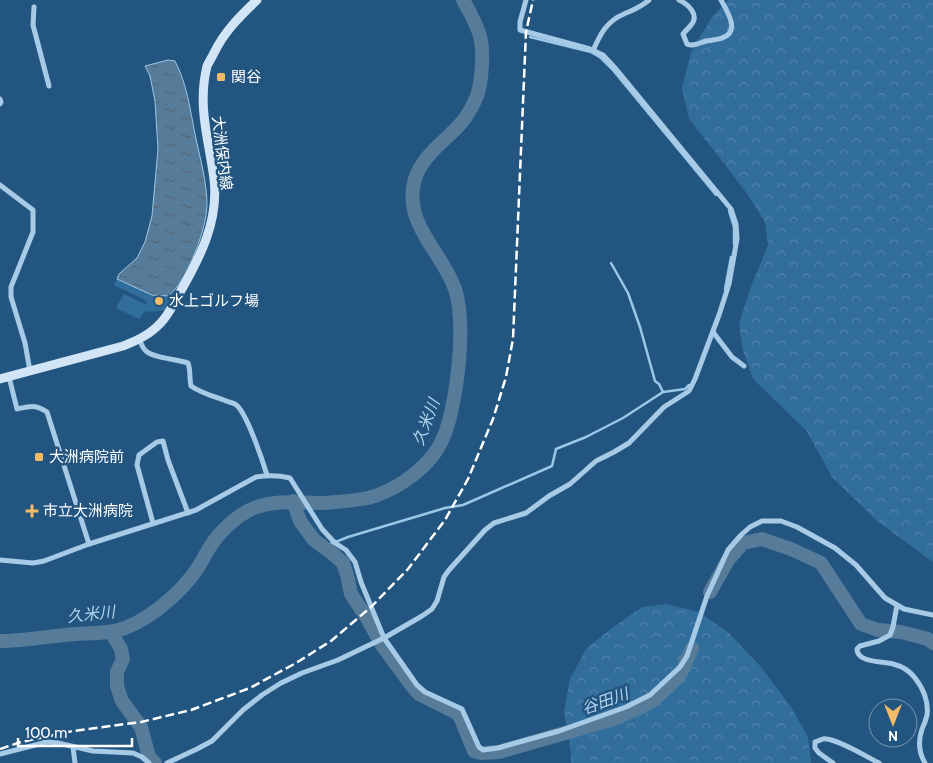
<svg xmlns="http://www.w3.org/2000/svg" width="933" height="763" font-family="Cabin,'Noto Sans JP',sans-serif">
<defs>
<pattern id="forest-crowns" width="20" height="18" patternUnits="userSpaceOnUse" patternTransform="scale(1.25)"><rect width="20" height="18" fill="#326e9b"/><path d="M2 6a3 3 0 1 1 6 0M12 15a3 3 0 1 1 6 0" fill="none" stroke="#5184aa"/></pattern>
<pattern id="water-ripples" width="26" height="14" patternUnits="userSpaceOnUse" patternTransform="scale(1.25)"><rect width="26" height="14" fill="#577c9a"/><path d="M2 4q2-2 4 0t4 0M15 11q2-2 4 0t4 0" fill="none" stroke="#526473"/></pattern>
</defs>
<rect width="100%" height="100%" fill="#22557f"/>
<!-- forest -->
<g fill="url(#forest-crowns)">
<path d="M728,0H933V562L877,521L832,477L806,430L753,379L743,350L739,324L750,289L768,245L765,222L748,195L719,157L689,119L682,88L691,52L712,17Z"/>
<path d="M666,604L699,612L729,633L761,667L791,707L808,737L811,763H571V753L564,712L570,679L586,649L608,631L642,607Z"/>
</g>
<!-- garden -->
<path fill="#326e9b" d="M117,279L152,295L174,297L166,310L149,312L145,311L139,319L116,308L124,294L145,304L148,303L143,299L114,285Z"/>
<!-- water -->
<path fill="url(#water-ripples)" stroke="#9bc8e8" d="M168,60L175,61C187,84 190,109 195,134C200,158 207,182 207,206C206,228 193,262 181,281C178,287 173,291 169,296L152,295L117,279L119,274L137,258L145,242L152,216L158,149L155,101L150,76L145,66Z"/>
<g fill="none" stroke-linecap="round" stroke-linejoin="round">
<!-- stream -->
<g stroke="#9bc8e8" stroke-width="2.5">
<path d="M530,37L591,52L601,58L612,69L716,195"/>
<path d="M729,211L734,227V244"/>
<path d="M611,263L628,293L640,327L655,381L659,384L663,392"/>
<path d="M725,289L731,257"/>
<path d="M326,548L328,545L348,537L445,508L463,505L552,466L556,449L586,437L623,418L663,392L685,389L689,385"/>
</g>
<!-- river -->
<g stroke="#577c9a" stroke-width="14">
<path d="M293,501L300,521L314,540L332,553L343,563L347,575L351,594L367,618L382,645L412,686L419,694L457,713L461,719L474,751L481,753L499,752L617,718L654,700L680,675L692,648"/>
<path d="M710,592L728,560L743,543L762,539L791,549L821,563L861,624L878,630L901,632L928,639L933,643"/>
<path d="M111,632L121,649L123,659L117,672V686L122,701L141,727L149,757L155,763"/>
<path d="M0,641C21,641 44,637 65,635C81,633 99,634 115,631C145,624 180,594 197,569C202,562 205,554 210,547C219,532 237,515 254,508C276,499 300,503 323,503C338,502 353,501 368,498C392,492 419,474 434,454C443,442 449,423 452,408C459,376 465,319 455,289C442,251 402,224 415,179C423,154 446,141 462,122C467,116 474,103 477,96C482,81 484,51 480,36C476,23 470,12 463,0"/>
</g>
<!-- street -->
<g stroke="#a7cbe7" stroke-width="5">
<path d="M679,0C688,4 700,15 691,25C689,28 686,30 683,34L687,44C693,47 699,43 706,41C711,40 717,40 722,38C741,32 727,11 721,0"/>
<path d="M34,7L33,25L49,86"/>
<path d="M593,51C600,34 607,21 624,14C633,10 641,7 649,0"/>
<path d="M0,99L1,102L0,104"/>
<path d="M0,185L33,210V232L11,287V297L25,343L30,371"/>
<path d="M713,332L732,357L744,366"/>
<path d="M139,339C141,343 142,347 145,350C151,358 177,359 188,363C191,371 189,378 191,386C201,393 212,396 224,400C227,402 231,402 235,404C246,410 263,462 267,475"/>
<path d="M9,377L17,409C30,406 35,404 47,412L89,544"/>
<path d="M153,523L137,465L139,455L157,442L163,441L168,460L188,513"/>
<path d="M0,560L33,563L44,561L89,544L196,510L256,477C268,475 278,475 290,478L322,529L335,543L346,550L355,562L361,582L384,638L417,685L425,692L462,709L479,747L483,750L498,748L559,731L626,707L650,695L680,667L687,656L707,596L728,550L741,535L750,527L762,521H781L797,527L835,548L856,565L885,598L904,609L933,615"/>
<path d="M897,605L893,627L890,635L879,641L860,646L857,649C857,663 882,661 893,664C901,666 910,671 915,678C923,688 929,702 927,715C926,720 924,725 922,729C918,741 919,753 925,763"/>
<path d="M73,747L75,763"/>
<path d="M0,754L47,742L58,743L93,751L133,753L142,757L149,763"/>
<path d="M167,763L197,749L212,741L243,710L262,695L281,683L302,673L338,660L384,638L422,616L432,609L437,601L444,577L449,570L485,530L494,523L526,513L549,496L570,484L596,461L614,452L629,443L664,407L689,391L695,379L719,315L729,284L737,239L736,224L731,209L616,69L603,55L590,49L520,30V22L526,0"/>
<path d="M833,763L819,753L815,748V742C816,742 822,739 823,739C834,737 867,757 879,763"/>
</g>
<!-- secondary -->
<path stroke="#d1e5f6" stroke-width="9" d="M0,379L123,346C133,342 144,338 153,330C165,321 172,307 179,294C200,258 219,221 214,179C209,140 197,107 207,66C209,62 212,57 214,53C224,32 240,16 257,0"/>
<!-- rail -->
<path stroke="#fff" stroke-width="2.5" stroke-dasharray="9 4" stroke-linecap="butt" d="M0,749L21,742L73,731L141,722L191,710L250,688L296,663L331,641L371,607L408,569L445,520L468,479L493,419L506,377L513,339L514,315L526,32L533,0"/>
</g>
<!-- markers -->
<g fill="#f3bb68" stroke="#22557f" stroke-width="2">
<rect x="216" y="72" width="10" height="10" rx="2.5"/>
<circle cx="159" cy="301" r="5"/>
<rect x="34" y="452" width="10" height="10" rx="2.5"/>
<path d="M29.5 503.5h5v5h5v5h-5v5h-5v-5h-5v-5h5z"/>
</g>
<g text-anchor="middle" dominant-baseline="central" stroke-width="5" stroke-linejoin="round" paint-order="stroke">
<!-- poi labels -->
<g font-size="15" fill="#fff" stroke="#22557f" text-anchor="start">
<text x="231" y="77">関谷</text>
<text x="169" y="301">水上ゴルフ場</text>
<text x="49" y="457">大洲病院前</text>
<text x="43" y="511">市立大洲病院</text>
</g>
<!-- street labels -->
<g font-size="15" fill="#fff" stroke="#22557f">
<text transform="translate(222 153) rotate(83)">大洲保内線</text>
</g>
<!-- water labels -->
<g font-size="16" font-style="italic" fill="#b2d5ef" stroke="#22557f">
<text transform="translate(426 422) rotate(-69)">久米川</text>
<text transform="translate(91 614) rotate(-6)">久米川</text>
<text transform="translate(605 701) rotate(-20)">谷田川</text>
</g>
</g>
<!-- north arrow -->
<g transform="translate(893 723) rotate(180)"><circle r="24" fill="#22557f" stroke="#7a99b2"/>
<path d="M0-4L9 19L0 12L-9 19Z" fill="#f3bb68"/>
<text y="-8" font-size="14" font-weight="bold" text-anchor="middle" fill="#ffffff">N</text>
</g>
<!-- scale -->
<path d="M18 738v8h114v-8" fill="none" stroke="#ffffff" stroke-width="2.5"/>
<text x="25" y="738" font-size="15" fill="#ffffff" stroke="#22557f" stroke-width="4" paint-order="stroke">100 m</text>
</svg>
